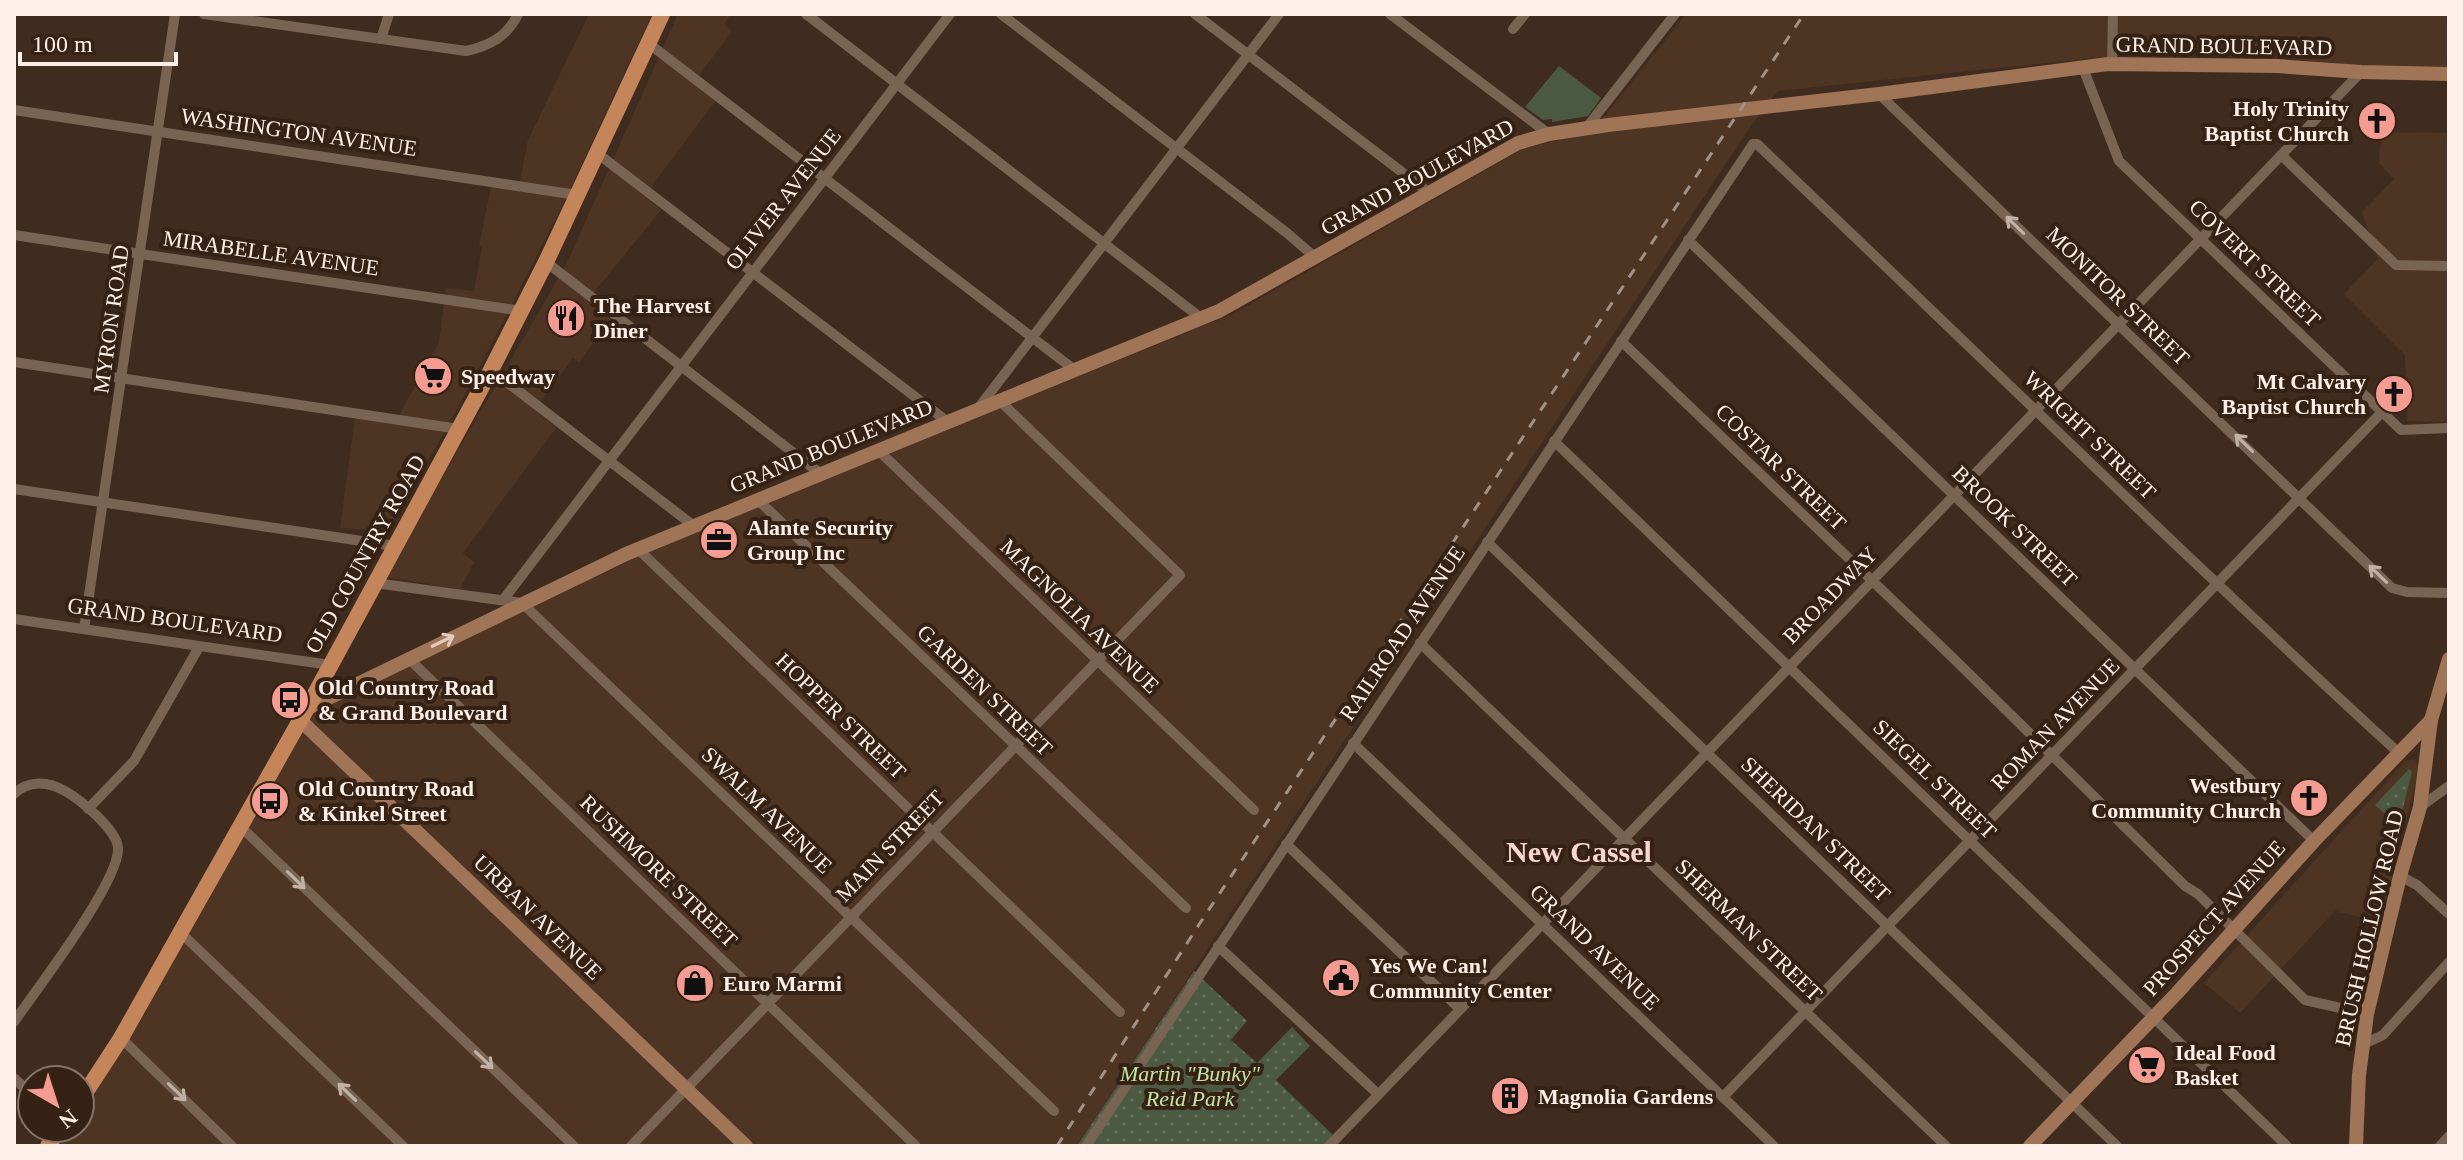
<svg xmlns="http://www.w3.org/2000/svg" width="2463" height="1160" font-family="'Times New Roman',serif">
<defs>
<pattern id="park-dots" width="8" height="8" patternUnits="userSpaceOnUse" patternTransform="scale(2)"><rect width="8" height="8" fill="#4c5941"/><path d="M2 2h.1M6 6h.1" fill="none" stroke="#67715c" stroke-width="1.8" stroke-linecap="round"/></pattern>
</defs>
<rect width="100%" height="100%" fill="#402c1e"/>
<!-- built -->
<g fill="#4e3422">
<path d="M589,14H652L567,196L505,318L447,428L387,531L340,528L355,418L396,421L439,342L446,288L474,291L482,248L479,246L492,183L519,186L528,140Z"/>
<path d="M678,14H731L724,24L732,31L694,82L716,100L645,195L661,210L587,301L611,320L579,362L573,358L534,410L556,428L463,553L474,562L460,589L384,577L566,265Z"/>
<path d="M1686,14H2449V75L2284,58L2172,50L1778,91L1752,124L1077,1146H57L70,1128H80V1113L96,1091L314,713L533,605L663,545L1233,314L1523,149L1593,131Z"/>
<path d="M2381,132L2449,133V422L2407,421L2405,355L2344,294L2378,259L2362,212L2394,179L2379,163Z"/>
<path d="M2415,759L2419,770L2380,922L2335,911L2240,1013L2204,983L2405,761Z"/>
</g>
<!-- grass -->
<path fill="#4c5941" d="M1559,66L1601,98L1588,116L1552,122V119L1543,120L1525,107Z"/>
<!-- park -->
<g fill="url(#park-dots)">
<path d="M2409,769L2412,772L2400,820L2385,814L2375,805Z"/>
<path d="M1194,971L1247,1021L1231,1040L1257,1063L1292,1027L1310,1046L1276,1080L1334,1136L1324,1146H1077Z"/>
</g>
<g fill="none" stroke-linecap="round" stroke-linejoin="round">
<!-- street -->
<g stroke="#796353" stroke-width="10">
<path d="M204,14L466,51C489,46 507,37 518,14"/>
<path d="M806,14L1201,318"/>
<path d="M1001,14L1287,233L1316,258"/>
<path d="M1195,14L1428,192"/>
<path d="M1390,14L1549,134"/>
<path d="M1513,29L1525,14"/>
<path d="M381,39L389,14"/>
<path d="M648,43L1076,371"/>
<path d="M2112,64L2113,14"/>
<path d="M2083,68L2119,161L2401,430L2449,428"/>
<path d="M1879,94L2392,588L2407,592L2449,593"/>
<path d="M14,110L577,195"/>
<path d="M1587,127L1675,14"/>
<path d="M597,153L948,422"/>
<path d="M2281,155L2396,265L2449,266"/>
<path d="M14,235L522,311"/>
<path d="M1688,240L2314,841"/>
<path d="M546,262L821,474"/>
<path d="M1621,341L1951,656L2185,886L2198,894L2305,1000L2367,1014"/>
<path d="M14,362L459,429"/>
<path d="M491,370L694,526"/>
<path d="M977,410L1279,14"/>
<path d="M1554,441L2287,1146"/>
<path d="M879,451L1254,810"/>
<path d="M14,489L395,546"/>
<path d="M758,500L1186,908"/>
<path d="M1487,542L2117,1146"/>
<path d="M638,549L1120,1012"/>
<path d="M375,583L522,603L1054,1111"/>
<path d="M503,600L950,14"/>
<path d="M14,619L330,665"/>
<path d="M84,629L175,14"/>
<path d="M1420,643L1946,1146"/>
<path d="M408,658L916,1146"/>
<path d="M1353,743L1774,1146"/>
<path d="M14,794C28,780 48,781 65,791C81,800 117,830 118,848C120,881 36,990 14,1022"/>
<path d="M2420,807L2449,786"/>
<path d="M88,809L134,761L199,647"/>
<path d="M240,826L574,1146"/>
<path d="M1286,844L1460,1009"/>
<path d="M2400,876L2417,885L2449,914"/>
<path d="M180,932L403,1146"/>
<path d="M1218,946L1378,1094"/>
<path d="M121,1038L232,1146"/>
<path d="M2364,1044L2383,1035L2449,962"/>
<path d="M14,1078L32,1095"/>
<path d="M1723,1097L2382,412"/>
<path d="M631,1146L1180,575L1000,401"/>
<path d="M1086,1146L1753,144H1757C1972,347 2182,555 2400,754"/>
<path d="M1329,1146L2361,72"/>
<path d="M2440,1146L2449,1136"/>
</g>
<!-- secondary -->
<g stroke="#9f7457" stroke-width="14">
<path d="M306,709L626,554L1219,311L1518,143L1549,134L1608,125L1879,94L2108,64L2277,66L2361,72L2449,74"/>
<path d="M300,720L746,1146"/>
<path d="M2030,1146L2177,993L2314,841L2431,720"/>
<path d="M2356,1146L2359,1075L2367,1014L2400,876L2420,807L2431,720L2449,659"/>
</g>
<!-- primary -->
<g stroke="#c5855b" stroke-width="16">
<path d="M80,1101L121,1038L315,694L491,370L546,262L662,14"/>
<path d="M48,1146L60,1128"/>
</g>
<!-- rail -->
<path stroke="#a29186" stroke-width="3" stroke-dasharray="10 10" stroke-linecap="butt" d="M1057,1146L1200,923L1804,14"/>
</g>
<!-- one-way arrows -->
<defs><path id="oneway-shaft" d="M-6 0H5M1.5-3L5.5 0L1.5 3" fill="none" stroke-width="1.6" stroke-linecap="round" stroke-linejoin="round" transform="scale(2)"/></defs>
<g stroke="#c2b1a5">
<use href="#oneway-shaft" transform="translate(2015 225) rotate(-136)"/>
<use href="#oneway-shaft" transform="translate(2244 443) rotate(-136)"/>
<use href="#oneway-shaft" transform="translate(2378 574) rotate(-136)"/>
<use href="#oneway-shaft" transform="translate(296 880) rotate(44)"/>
<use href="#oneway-shaft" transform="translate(484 1060) rotate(44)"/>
<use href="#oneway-shaft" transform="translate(177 1092) rotate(44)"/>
<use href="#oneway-shaft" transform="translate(347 1092) rotate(-136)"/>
</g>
<use stroke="#e2cbbc" href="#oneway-shaft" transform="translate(443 641) rotate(-26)"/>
<!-- icons -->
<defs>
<symbol id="church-disc" viewBox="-11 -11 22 22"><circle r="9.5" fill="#f59c92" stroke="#352215"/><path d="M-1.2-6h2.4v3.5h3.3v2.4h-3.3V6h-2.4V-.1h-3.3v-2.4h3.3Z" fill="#111"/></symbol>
<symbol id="restaurant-disc" viewBox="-11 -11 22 22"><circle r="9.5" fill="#f59c92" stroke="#352215"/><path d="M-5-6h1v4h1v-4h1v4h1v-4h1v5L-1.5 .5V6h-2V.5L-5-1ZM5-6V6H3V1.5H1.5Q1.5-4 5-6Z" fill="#111"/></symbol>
<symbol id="supermarket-disc" viewBox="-11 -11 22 22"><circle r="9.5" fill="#f59c92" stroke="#352215"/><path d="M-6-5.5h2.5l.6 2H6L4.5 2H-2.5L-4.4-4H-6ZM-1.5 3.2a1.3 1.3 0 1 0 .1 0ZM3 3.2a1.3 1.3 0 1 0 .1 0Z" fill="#111"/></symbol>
<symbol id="office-disc" viewBox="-11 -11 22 22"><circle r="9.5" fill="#f59c92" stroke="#352215"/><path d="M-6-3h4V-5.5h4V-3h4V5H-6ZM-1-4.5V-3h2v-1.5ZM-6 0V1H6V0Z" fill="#111"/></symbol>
<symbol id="bus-disc" viewBox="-11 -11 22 22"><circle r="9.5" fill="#f59c92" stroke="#352215"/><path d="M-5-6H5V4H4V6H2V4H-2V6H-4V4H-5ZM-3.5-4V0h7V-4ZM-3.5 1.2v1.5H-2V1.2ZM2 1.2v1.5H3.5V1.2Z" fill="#111"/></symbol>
<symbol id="civic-disc" viewBox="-11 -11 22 22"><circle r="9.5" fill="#f59c92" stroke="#352215"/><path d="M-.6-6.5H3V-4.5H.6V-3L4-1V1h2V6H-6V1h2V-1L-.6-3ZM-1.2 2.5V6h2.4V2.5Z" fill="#111"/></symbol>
<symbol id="shop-disc" viewBox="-11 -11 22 22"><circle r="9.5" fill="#f59c92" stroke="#352215"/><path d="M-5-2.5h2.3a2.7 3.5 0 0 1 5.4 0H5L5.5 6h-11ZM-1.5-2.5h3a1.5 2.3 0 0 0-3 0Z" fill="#111"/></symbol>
<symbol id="building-disc" viewBox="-11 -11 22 22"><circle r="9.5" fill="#f59c92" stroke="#352215"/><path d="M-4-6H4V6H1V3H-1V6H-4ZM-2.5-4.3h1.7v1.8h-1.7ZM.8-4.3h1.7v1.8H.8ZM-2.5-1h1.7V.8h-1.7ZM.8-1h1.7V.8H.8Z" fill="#111"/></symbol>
</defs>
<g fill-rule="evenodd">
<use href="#church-disc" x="2355" y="99" width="44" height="44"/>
<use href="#restaurant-disc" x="544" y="296" width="44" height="44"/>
<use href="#supermarket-disc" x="411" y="354" width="44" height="44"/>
<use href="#church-disc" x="2372" y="372" width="44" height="44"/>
<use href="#office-disc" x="697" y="518" width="44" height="44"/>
<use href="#bus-disc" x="268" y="678" width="44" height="44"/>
<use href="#church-disc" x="2287" y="776" width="44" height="44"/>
<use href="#bus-disc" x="248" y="779" width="44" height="44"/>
<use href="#civic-disc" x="1319" y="956" width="44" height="44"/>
<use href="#shop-disc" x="673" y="961" width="44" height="44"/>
<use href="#supermarket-disc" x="2125" y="1043" width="44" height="44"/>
<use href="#building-disc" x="1488" y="1074" width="44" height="44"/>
</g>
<g text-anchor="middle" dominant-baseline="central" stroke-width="8" stroke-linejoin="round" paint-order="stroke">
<!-- street labels -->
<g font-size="22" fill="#fef0e8" stroke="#352215">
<text transform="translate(2224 46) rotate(1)">GRAND BOULEVARD</text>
<text transform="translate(299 132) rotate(8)">WASHINGTON AVENUE</text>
<text transform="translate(1417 177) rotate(-29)">GRAND BOULEVARD</text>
<text transform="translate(783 199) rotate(-52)">OLIVER AVENUE</text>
<text transform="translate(271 253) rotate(8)">MIRABELLE AVENUE</text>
<text transform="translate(2255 263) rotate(44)">COVERT STREET</text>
<text transform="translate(2118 296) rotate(44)">MONITOR STREET</text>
<text transform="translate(111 319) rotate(-82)">MYRON ROAD</text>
<text transform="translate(2090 435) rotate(44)">WRIGHT STREET</text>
<text transform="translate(831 446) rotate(-22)">GRAND BOULEVARD</text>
<text transform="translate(1781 467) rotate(44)">COSTAR STREET</text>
<text transform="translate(2015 526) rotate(44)">BROOK STREET</text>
<text transform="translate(365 554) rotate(-61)">OLD COUNTRY ROAD</text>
<text transform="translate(1830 595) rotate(-46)">BROADWAY</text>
<text transform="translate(1080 616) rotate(44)">MAGNOLIA AVENUE</text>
<text transform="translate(175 620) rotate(8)">GRAND BOULEVARD</text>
<text transform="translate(1402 633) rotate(-56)">RAILROAD AVENUE</text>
<text transform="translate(985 690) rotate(44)">GARDEN STREET</text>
<text transform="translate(841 716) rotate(44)">HOPPER STREET</text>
<text transform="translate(2055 724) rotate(-46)">ROMAN AVENUE</text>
<text transform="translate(1935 779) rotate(44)">SIEGEL STREET</text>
<text transform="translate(767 810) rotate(44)">SWALM AVENUE</text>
<text transform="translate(1816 829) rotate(44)">SHERIDAN STREET</text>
<text transform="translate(890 846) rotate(-46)">MAIN STREET</text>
<text transform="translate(659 871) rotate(44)">RUSHMORE STREET</text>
<text transform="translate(538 917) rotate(44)">URBAN AVENUE</text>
<text transform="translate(2214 918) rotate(-48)">PROSPECT AVENUE</text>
<text transform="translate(2369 928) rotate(-77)">BRUSH HOLLOW ROAD</text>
<text transform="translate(1749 930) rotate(44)">SHERMAN STREET</text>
<text transform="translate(1595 947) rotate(44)">GRAND AVENUE</text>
</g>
<!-- poi labels -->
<g font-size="22" font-weight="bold" fill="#fef0e8" stroke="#352215" text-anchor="start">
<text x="2349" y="108" text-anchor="end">Holy Trinity<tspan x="2349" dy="25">Baptist Church</tspan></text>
<text x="594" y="305">The Harvest<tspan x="594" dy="25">Diner</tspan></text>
<text x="461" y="376">Speedway</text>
<text x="2366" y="381" text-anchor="end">Mt Calvary<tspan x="2366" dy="25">Baptist Church</tspan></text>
<text x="747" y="527">Alante Security<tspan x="747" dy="25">Group Inc</tspan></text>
<text x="318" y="687">Old Country Road<tspan x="318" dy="25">&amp; Grand Boulevard</tspan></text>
<text x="2281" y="785" text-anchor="end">Westbury<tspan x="2281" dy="25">Community Church</tspan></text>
<text x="298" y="788">Old Country Road<tspan x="298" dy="25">&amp; Kinkel Street</tspan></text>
<text x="1369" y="965">Yes We Can!<tspan x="1369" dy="25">Community Center</tspan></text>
<text x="723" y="983">Euro Marmi</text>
<text x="2175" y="1052">Ideal Food<tspan x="2175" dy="25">Basket</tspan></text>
<text x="1538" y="1096">Magnolia Gardens</text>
</g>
<!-- park labels -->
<g font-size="22" font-style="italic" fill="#c3e4a6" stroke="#352215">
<text x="1190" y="1073">Martin "Bunky"<tspan x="1190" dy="25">Reid Park</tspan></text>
</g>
<!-- district labels -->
<g font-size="30" font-weight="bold" fill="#f9d6d2" stroke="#352215">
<text x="1579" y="851">New Cassel</text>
</g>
</g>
<!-- border -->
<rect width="2463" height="1160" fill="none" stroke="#fef0e8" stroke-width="32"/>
<!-- north arrow -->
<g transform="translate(56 1104) rotate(141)"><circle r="38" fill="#352215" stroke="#857469" stroke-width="2"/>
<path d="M0-6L14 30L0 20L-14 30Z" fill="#f59c92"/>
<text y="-12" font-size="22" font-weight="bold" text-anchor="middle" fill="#fef0e8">N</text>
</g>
<!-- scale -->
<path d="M20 52v12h156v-12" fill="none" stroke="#fef0e8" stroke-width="4"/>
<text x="32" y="52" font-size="24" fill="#fef0e8" stroke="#352215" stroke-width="6" paint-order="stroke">100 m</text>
</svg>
